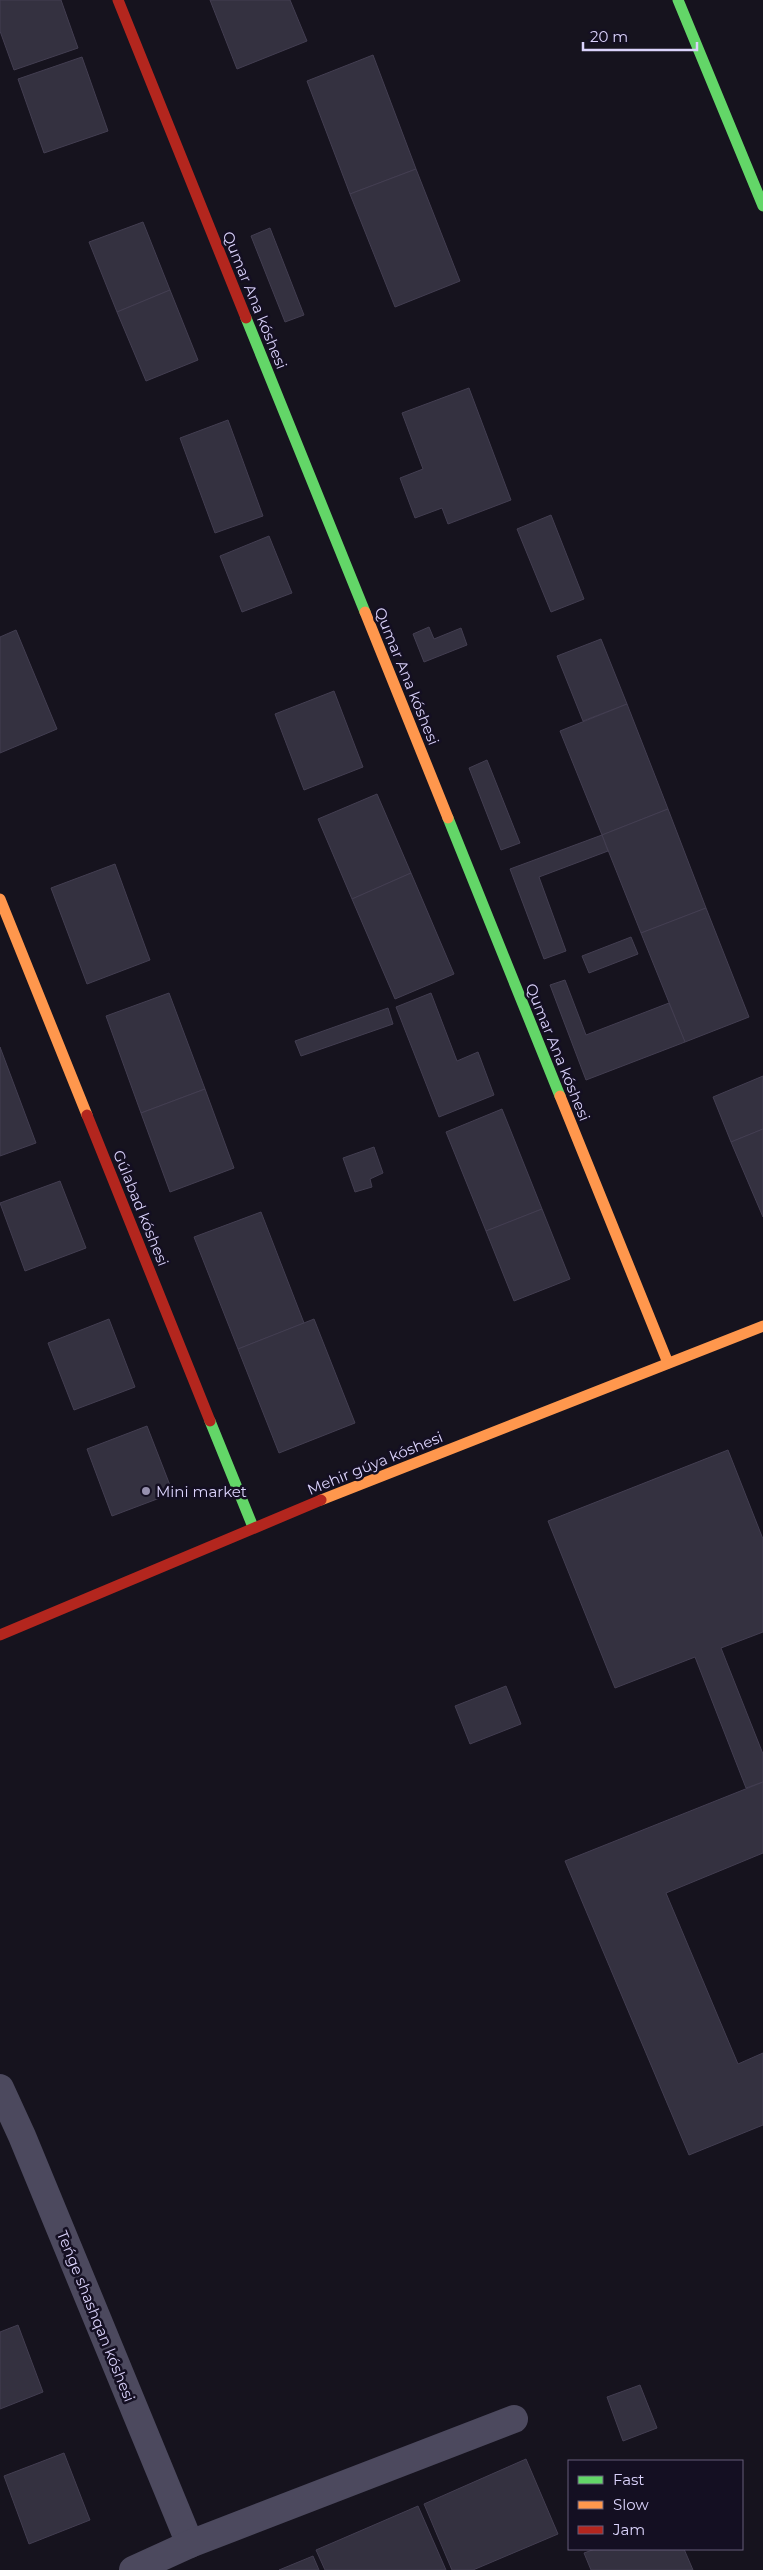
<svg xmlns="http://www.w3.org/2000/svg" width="763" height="2570" font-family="Montserrat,sans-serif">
<rect width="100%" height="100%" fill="#16131e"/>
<!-- building -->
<g fill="#343140" stroke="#433e51">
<path d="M0,0H61L78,48L14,70L0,31Z"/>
<path d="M210,0H290L307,41L237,69Z"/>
<path d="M373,55L416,169L350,194L307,81Z"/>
<path d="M82,57L108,131L44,153L18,79Z"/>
<path d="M416,169L460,281L395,307L350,194Z"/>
<path d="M143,222L170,290L117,312L89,242Z"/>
<path d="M270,228L304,315L285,322L251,236Z"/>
<path d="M170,290L198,360L146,381L117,312Z"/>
<path d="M469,388L511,500L448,524L442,508L415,518L400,478L423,469L402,413Z"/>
<path d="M228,420L263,516L215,533L180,438Z"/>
<path d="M551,515L584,599L551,612L517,529Z"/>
<path d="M269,536L292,593L242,612L220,556Z"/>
<path d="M429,627L434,639L461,628L467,645L424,662L413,634Z"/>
<path d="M16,630L57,729L0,753V637Z"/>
<path d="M601,639L627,704L583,721L557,656Z"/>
<path d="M334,691L363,767L304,790L275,714Z"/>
<path d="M627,704L668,809L602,835L560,731Z"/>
<path d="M487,760L520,843L501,850L469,768Z"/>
<path d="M377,794L411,873L352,899L318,819Z"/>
<path d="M668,809L706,908L641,933L602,835Z"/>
<path d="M602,835L608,851L539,877L566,951L544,959L510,869Z"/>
<path d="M115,864L150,960L87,984L51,888Z"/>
<path d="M411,873L454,974L395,999L352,899Z"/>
<path d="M706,908L749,1017L685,1042L641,933Z"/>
<path d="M631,937L638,954L589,973L582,956Z"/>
<path d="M565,980L586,1035L669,1003L685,1042L586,1080L550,985Z"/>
<path d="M169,993L205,1089L141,1113L106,1016Z"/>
<path d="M431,993L457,1061L478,1052L494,1095L439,1117L396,1007Z"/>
<path d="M388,1008L393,1024L301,1056L295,1041Z"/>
<path d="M0,1047L36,1143L0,1156Z"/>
<path d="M763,1076V1129L731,1142L713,1097Z"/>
<path d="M205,1089L234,1168L170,1192L141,1113Z"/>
<path d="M502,1109L542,1209L486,1231L446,1132Z"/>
<path d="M763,1129V1217L731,1142Z"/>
<path d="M374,1147L383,1173L370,1179L372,1187L355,1192L343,1158Z"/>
<path d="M60,1181L86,1248L25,1271L0,1203Z"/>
<path d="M542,1209L570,1279L514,1301L486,1231Z"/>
<path d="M261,1212L304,1323L238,1349L194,1237Z"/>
<path d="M109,1319L135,1387L74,1410L48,1343Z"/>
<path d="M314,1319L355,1423L279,1453L238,1349Z"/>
<path d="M147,1426L173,1493L112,1516L87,1449Z"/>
<path d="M728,1450L763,1539V1632L721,1648L763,1754V1782L746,1788L695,1657L615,1688L548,1521Z"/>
<path d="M506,1686L521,1724L470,1744L455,1706Z"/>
<path d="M763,1782V1853L666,1893L738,2064L763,2053V2125L689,2155L565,1861Z"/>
<path d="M18,2325L43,2392L0,2409V2332Z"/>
<path d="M640,2385L657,2428L623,2441L607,2397Z"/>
<path d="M64,2453L90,2520L29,2544L4,2476Z"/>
<path d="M526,2459L558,2534L473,2570H452L424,2504Z"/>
<path d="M418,2506L446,2570H325L316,2550Z"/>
<path d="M595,2549H684L693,2570H591L584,2553Z"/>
<path d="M313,2556L319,2570H279Z"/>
</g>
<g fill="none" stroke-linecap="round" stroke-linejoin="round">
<!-- street -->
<g stroke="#4c495e" stroke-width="28">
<path d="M0,2088L22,2136L190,2544"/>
<path d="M133,2570L190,2544L514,2419"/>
</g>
<!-- fast -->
<g stroke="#63d668" stroke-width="11">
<path d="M678,0L763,206"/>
<path d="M246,318L365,612"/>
<path d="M448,818L560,1096"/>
<path d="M210,1421L253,1527"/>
</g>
<!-- slow -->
<g stroke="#ff974d" stroke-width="11">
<path d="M365,612L448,818"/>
<path d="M0,899L87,1115"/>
<path d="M560,1096L668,1363"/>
<path d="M321,1500L763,1326"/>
</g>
<!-- jam -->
<g stroke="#b3261e" stroke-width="11">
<path d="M118,0L246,318"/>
<path d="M87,1115L210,1421"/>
<path d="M0,1635L321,1500"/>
</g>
</g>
<!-- markers -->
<circle fill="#9690ae" stroke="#140f22" stroke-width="2" cx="146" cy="1491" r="5"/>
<g text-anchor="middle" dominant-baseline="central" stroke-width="5" stroke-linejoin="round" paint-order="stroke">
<!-- street labels -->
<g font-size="15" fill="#dbd3fc" stroke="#140f22">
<text transform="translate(255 300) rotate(68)">Qumar Ana kóshesi</text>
<text transform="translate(407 676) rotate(68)">Qumar Ana kóshesi</text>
<text transform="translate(558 1052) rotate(68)">Qumar Ana kóshesi</text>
<text transform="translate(141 1208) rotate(68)">Gúlabad kóshesi</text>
<text transform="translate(375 1463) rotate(-22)">Mehir gúyа kóshesi</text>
<text transform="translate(96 2316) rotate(68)">Teńge shashqan kóshesi</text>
</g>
<!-- poi labels -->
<g font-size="15" fill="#dbd3fc" stroke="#140f22" text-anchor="start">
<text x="156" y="1491">Mini market</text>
</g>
</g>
<!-- legend -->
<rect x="568" y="2460" width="175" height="90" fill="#140f22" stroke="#645d79"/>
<rect x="578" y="2476" width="25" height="8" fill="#63d668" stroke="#645d79"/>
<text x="613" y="2485" font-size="15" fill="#dbd3fc">Fast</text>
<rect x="578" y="2501" width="25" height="8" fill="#ff974d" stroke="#645d79"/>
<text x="613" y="2510" font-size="15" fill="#dbd3fc">Slow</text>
<rect x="578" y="2526" width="25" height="8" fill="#b3261e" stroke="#645d79"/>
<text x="613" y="2535" font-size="15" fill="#dbd3fc">Jam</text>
<!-- scale -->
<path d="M583 42v8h114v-8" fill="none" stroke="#dbd3fc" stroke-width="2.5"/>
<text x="590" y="42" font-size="15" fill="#dbd3fc" stroke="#140f22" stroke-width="4" paint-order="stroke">20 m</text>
</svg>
